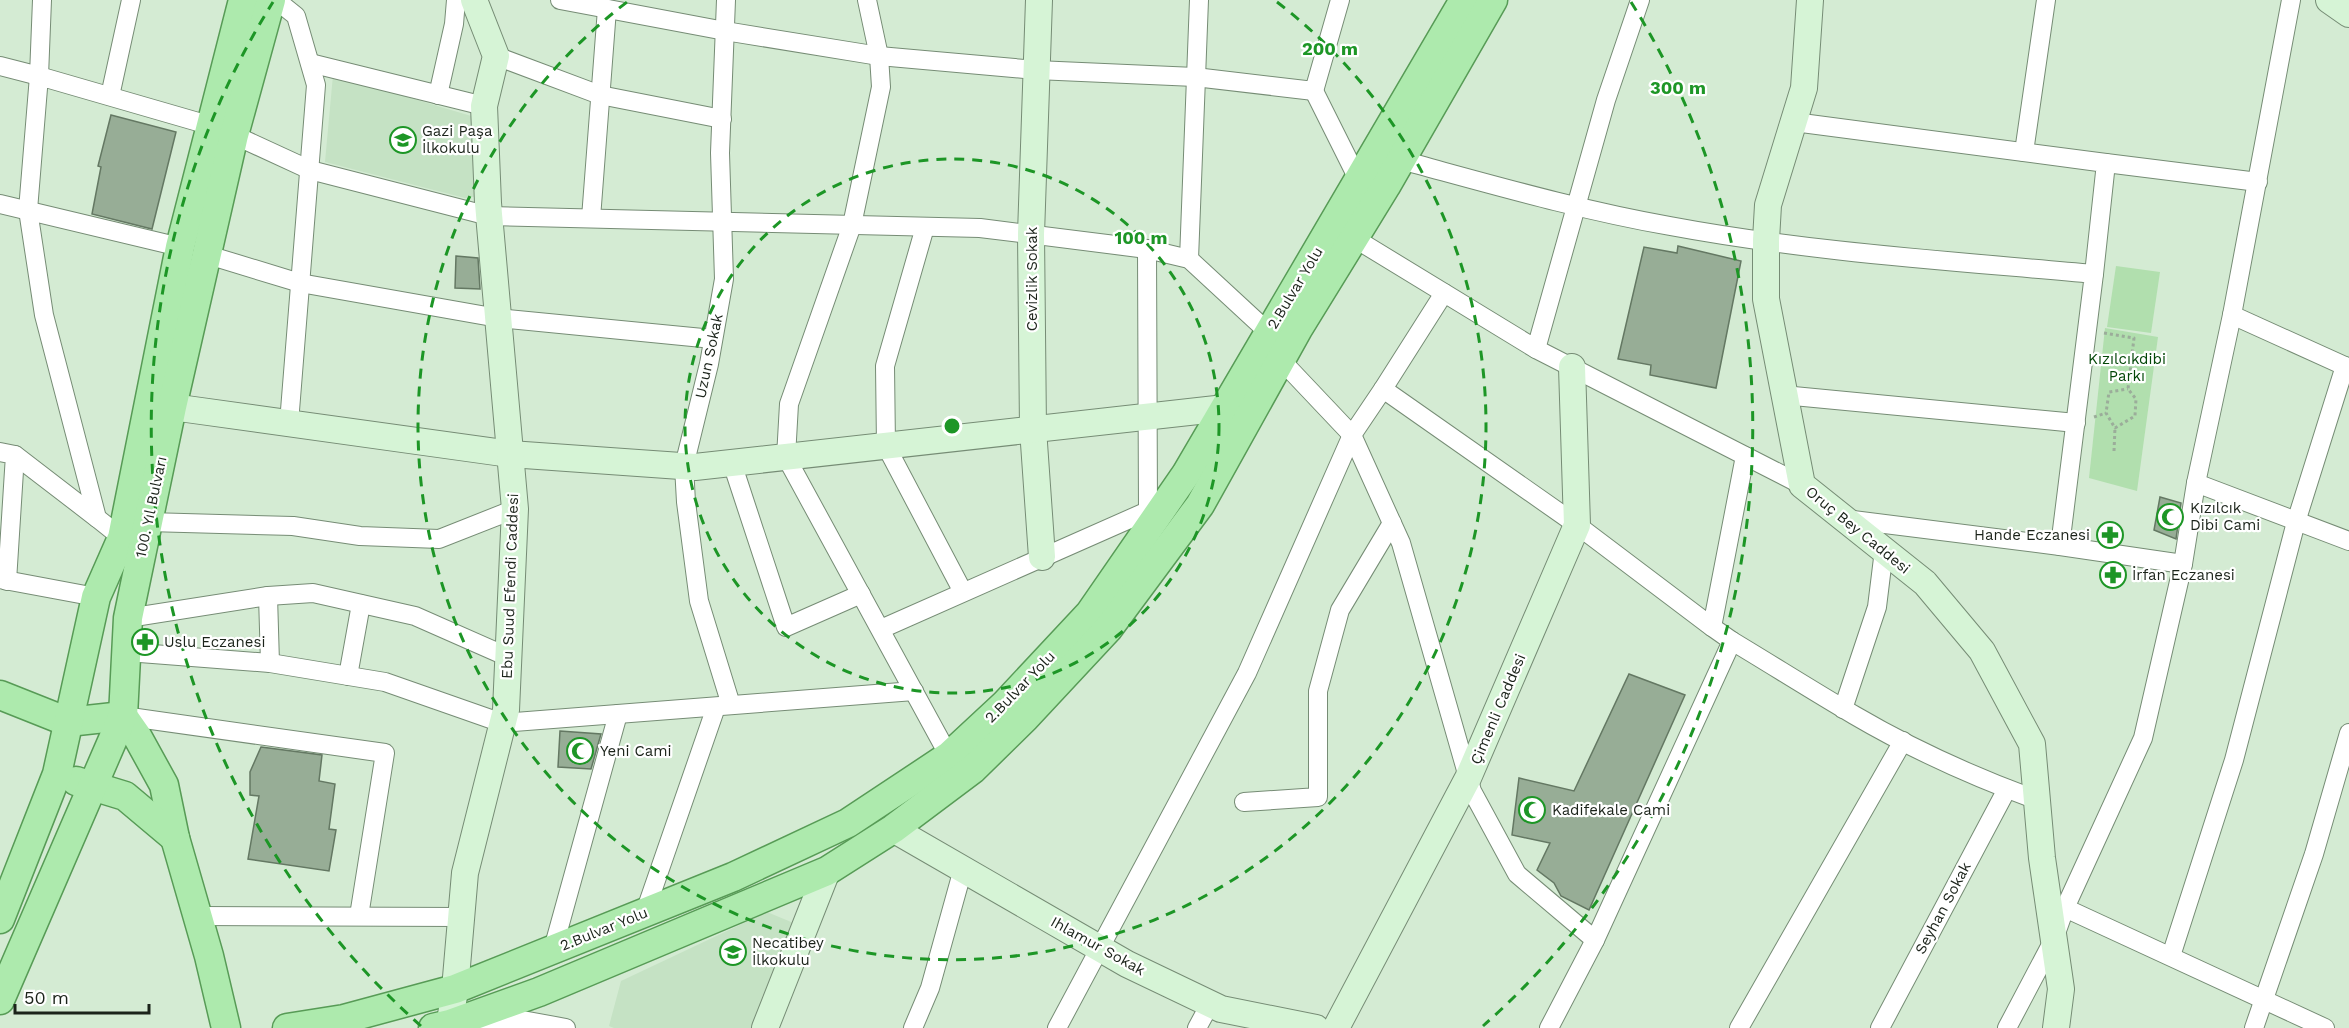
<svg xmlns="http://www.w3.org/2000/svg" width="2349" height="1028" font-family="'Work Sans',sans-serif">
<rect width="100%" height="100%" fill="#d4ebd3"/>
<!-- built -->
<g fill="#c5e2c4">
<path d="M333,75L478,118L481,196L465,198L325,162Z"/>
<path d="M767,912L796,924L752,1028H614L609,1026L621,981Z"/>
</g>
<!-- green -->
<g fill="#b1dfae">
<path d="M2116,266L2160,272L2151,333L2107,327Z"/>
<path d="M2105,328L2158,337L2137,491L2089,478Z"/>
</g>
<!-- building -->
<g fill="#97ad96" stroke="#647863" stroke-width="1.5">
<path d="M111,115L176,132L152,229L92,214L101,167L98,166Z"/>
<path d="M1678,246L1741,261L1716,388L1650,375L1651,365L1618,359L1644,247L1677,253Z"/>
<path d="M456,256L478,258L480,289L455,288Z"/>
<path d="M2160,497L2181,503L2176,539L2154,530Z"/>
<path d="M1629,674L1685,695L1589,910L1561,896L1554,883L1537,870L1550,843L1512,835L1519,778L1574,791Z"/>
<path d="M560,731L601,734L591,769L558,767Z"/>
<path d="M261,747L322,755L319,781L335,784L329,829L336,830L329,871L248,859L259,796L250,795V772Z"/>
</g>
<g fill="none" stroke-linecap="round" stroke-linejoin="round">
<defs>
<g id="street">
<path d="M276,0L296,16L316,85L289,423"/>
<path d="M560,0L725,31L879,56L1036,70L1195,77L1314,91L1340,0"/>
<path d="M726,0L720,153L724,279L709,364L684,466L686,502L699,601L731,705"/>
<path d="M867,0L879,56L881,87L852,225L789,404L786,457L949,756"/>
<path d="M496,56L600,95L722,119"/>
<path d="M310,63L484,106"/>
<path d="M0,66L39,76L42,0"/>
<path d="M1314,91L1359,181"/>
<path d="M438,95L454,24L456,0"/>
<path d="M110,96L131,0"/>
<path d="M1794,122L2106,163L2094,274"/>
<path d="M234,135L310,170L489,216L980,228L1147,249"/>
<path d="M2024,152L2046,0"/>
<path d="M1401,160C1490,184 1579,210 1670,226C1809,252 1953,261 2094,274L2060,546L1845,519"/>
<path d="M2106,163L2258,182"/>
<path d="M0,204L180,247"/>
<path d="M591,218L607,9"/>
<path d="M925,227L885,366L886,446L963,592"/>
<path d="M1354,238L1536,349L1606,100L1640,0"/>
<path d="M208,255L300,283L498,318L713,339"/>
<path d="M1189,259L1199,0"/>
<path d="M2232,315L2349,368"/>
<path d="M1536,349L1802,485"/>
<path d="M1383,389L1444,293"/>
<path d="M1783,395L2076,423"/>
<path d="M1352,435L1401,543L1472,791L1517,874L1595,940L1732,641L1712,627"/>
<path d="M0,452L15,455L7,581"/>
<path d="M15,455L97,518"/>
<path d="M732,463L786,627L861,594"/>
<path d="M2196,483L2349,541"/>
<path d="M1148,510L1147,249L1189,259L1268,332L1281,360L1352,435L1383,389L1577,525L1712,627L1745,456"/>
<path d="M148,522L293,526L360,536L439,539L515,509"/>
<path d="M122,538L97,518L44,315L28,210L39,76L212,126"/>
<path d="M2060,546L2183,564"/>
<path d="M0,579L96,597"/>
<path d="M268,596L270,663"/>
<path d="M128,618L268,596L313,593L415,616L508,657"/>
<path d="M881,629L1159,506"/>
<path d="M1732,641C1772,665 1813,691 1854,715C1912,749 1974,777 2037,800"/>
<path d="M127,652L270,663L385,682L502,723L914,691"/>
<path d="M348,676L361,604"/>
<path d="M1843,709L1877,607L1884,550"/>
<path d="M123,716L385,753L359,916"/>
<path d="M1244,802L1318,797V691L1340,610L1392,523"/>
<path d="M2065,908L2143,738L2183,564L2196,483L2232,315L2291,0"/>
<path d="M645,912L716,707"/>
<path d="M198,916L461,917"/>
<path d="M553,949L618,714"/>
<path d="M2171,956L2234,760L2296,522L2345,366"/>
<path d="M479,1022L517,1019L566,1028"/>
<path d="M913,1028L930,988L963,869"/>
<path d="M1057,1028L1247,673L1352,435"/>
<path d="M1197,1028L1210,1004"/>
<path d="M1549,1028L1595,940"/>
<path d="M1739,1028L1903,741"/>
<path d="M1880,1028L2007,789"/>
<path d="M2007,1028L2054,939L2065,908L2325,1028"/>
<path d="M2254,1028L2314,854L2349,733"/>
</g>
<g id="secondary">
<path d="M1039,0L1031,234L1033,429L1042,557"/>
<path d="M1810,0L1804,88L1768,205L1766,240V299L1802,485L1925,583L1982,651L2032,744L2042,858L2061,989L2056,1028"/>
<path d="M2329,0L2349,14"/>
<path d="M172,407L510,454L695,467L1225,408"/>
<path d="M893,829L1127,964L1221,1009L1316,1028"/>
<path d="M449,1028L455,989L465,873L506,710L515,509L488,203L484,106L496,56L474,0"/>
<path d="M765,1028L827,871"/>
<path d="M1336,1028L1468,778L1577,525L1572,367"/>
</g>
<g id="primary">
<path d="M0,695L68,722L123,716L137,736L164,785L175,838L209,956L226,1028"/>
<path d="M76,781L125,796L175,838"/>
<path d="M0,919L57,774L96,597L122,538L180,247L243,0"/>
<path d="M0,1000L123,716L128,618L172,407L234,135L271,0"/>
<path d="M287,1028L344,1019L455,989L733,877L848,823L949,756L1005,704L1090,613L1186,474L1464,0"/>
<path d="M433,1028L450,1024L539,992L827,871L893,829L973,769L1025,718L1108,629L1200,505L1298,329L1386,186L1493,0"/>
</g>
</defs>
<!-- street casing -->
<use href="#street" stroke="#768c75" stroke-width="20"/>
<!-- secondary casing -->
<use href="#secondary" stroke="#768c75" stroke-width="28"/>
<!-- primary casing -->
<use href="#primary" stroke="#579b56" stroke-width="31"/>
<!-- path -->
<g stroke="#9bad9a" stroke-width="3" stroke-dasharray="3 3" stroke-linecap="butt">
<path d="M2104,333L2134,338L2128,389L2136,399L2135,416L2115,428L2106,413L2109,392L2128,389"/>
<path d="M2094,417L2106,413"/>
<path d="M2114,451L2115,428"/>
</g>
<!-- street -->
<use href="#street" stroke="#fff" stroke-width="18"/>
<!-- secondary -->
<use href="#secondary" stroke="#d6f4d6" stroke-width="26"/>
<!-- primary -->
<use href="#primary" stroke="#adeaad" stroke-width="28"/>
</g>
<!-- distance rings -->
<g fill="none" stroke="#1d9626" stroke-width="3" stroke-dasharray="10 8">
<circle cx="952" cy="426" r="267"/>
<path d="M1277 2A534 534 0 1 1 627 2"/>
<path d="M421 1026A801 801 0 0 1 273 2M1631 2A801 801 0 0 1 1483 1026"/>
</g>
<!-- icons -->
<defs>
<symbol id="school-ring" viewBox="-11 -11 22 22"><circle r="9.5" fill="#fff" stroke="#1d9626" stroke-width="1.5"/><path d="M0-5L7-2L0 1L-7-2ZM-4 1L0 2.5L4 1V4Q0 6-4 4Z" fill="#1d9626"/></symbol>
<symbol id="mosque-ring" viewBox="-11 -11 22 22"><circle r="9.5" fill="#fff" stroke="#1d9626" stroke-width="1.5"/><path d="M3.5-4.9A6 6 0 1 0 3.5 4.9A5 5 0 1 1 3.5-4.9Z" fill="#1d9626"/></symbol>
<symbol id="pharmacy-ring" viewBox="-11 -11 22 22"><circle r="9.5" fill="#fff" stroke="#1d9626" stroke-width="1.5"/><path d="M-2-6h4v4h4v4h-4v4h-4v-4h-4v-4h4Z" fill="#1d9626"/></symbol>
</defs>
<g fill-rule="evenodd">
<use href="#school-ring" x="388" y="125" width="30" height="30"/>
<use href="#mosque-ring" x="2155" y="502" width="30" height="30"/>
<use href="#pharmacy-ring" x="2095" y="520" width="30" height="30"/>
<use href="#pharmacy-ring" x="2098" y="560" width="30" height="30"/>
<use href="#pharmacy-ring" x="130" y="627" width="30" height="30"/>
<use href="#mosque-ring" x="565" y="736" width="30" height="30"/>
<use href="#mosque-ring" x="1517" y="795" width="30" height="30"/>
<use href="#school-ring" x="718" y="937" width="30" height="30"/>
</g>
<g text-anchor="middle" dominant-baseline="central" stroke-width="4.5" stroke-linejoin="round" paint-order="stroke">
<!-- poi labels -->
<g font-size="15" fill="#1b231a" stroke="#fff" text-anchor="start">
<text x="422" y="131">Gazi Paşa<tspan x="422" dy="17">İlkokulu</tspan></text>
<text x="2190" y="508">Kızılcık<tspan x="2190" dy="17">Dibi Cami</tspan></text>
<text x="2090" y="535" text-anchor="end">Hande Eczanesi</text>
<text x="2132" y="575">İrfan Eczanesi</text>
<text x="164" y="642">Uslu Eczanesi</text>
<text x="600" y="751">Yeni Cami</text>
<text x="1552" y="810">Kadifekale Cami</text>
<text x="752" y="943">Necatibey<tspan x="752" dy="17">İlkokulu</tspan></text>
</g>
<!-- street labels -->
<g font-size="15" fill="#1b231a" stroke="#fff">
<text transform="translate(1032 279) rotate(-90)">Cevizlik Sokak</text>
<text transform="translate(1295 288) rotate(-59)">2.Bulvar Yolu</text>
<text transform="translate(709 356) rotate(-78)">Uzun Sokak</text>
<text transform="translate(151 507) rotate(-78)">100. Yıl Bulvarı</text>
<text transform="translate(1858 530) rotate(39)">Oruç Bey Caddesi</text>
<text transform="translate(510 586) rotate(-88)">Ebu Suud Efendi Caddesi</text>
<text transform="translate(1020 687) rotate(-46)">2.Bulvar Yolu</text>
<text transform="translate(1498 709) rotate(-67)">Çimenli Caddesi</text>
<text transform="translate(1943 908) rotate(-62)">Seyhan Sokak</text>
<text transform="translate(604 929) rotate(-22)">2.Bulvar Yolu</text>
<text transform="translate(1098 946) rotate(29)">Ihlamur Sokak</text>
</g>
<!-- park labels -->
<g font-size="15" fill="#034708" stroke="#fff">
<text x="2127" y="359">Kızılcıkdibi<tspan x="2127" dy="17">Parkı</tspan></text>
</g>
</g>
<circle cx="952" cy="426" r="9" fill="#1d9626" stroke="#fff" stroke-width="3"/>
<g font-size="18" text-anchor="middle" font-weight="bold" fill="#1d9626" stroke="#fff" stroke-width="4.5" stroke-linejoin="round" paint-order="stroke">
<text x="1330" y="55">200 m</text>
<text x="1678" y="94">300 m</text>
<text x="1141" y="244">100 m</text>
</g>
<!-- scale -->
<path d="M15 1004v9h134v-9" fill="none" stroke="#1b231a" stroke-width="3"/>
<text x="24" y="1004" font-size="18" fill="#1b231a" stroke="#ffffff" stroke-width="4.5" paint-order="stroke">50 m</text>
</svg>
